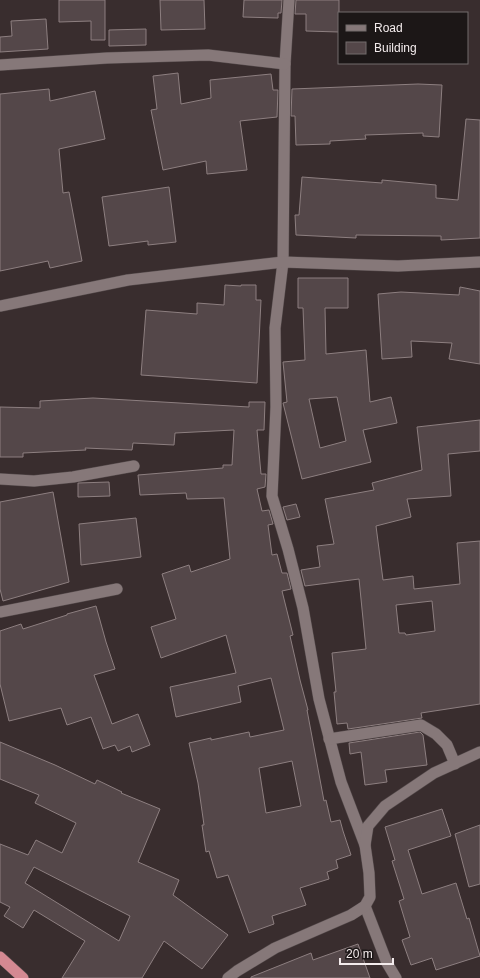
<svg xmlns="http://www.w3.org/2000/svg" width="480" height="978" font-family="Arial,sans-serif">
<rect width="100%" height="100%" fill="#392d2e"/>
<!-- building -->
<g fill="#544749" stroke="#8d7f80" fill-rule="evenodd">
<path d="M59,0H105V40H91V21L59,22Z"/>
<path d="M160,0H204L205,29L161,30Z"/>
<path d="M244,0H282L281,13H278V18L243,17Z"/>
<path d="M296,0H339V32L306,31V14H295Z"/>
<path d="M46,19L48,49L0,52V37L12,36L11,21Z"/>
<path d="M146,29V45L109,46V30Z"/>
<path d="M178,73L181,104L211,98L210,80L271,74L273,90H278L277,117L240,121L247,170L207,174L206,161L163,170L151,110L157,109L153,76Z"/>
<path d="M418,84L442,85L439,137L423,136V133L365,135L366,139L330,141V144L296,145L295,116H291L292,89Z"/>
<path d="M49,89L50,101L95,91L105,139L59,149L63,193L69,192L82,261L50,268L48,261L0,271V94Z"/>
<path d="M466,119L480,120V238L441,240V236L356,235V238L296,235L295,215H299L302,177L382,183V180L436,185V198L458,200Z"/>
<path d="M169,187L176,242L148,245V241L109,246L102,197Z"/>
<path d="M298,278H348V308H325L326,354L366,350L370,402L391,397L397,423L363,430L371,462L302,479L283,403L287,402L283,362L305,360L303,308H298ZM337,397L346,441L320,448L309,399Z"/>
<path d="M225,285L241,286V285H256V300H261L257,383L141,375L146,310L197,314V303L224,305Z"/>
<path d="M460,287L480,291V364L449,359L452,343L411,341L412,357L382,359L378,294L401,292L459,295Z"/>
<path d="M93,398L249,407V402H265L264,430H257L261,474H266L265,487L257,489L262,511L269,510L273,524L268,525L272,555L277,554L282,573H287L291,589L282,591L293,635L290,636L300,680L308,710H307L324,801L326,800L331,822L340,820L343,831L351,855L336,860L338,868L327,872L329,879L300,888L306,905L272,916L274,924L249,933L228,875L217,878L209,851L206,852L202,825H204L198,783L189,743L211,738V740L249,732L250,737L284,730L271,678L238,686L241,702L176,717L170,687L236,673L226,635L161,658L151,627L176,619L162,574L189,565L191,572L230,559L224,498L187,499L186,493L140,495L138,475L223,468V465H232L234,430L175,433L174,445L133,443L132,450L85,448L86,450L23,453V457H0V407L40,408V401ZM292,761L301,806L266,813L259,768Z"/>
<path d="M480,420V451L448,454L451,496L407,499L411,517L376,526L383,580L413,576L414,589L460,584L457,543L480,541V704L421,713L422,718L348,729L347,723L337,724L334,692H336L332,653L366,649L359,579L305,586L301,570L320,567L317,546L334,544L325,499L374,490L372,483L422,470L417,427ZM432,601L435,631L406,635L405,633H399L396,605Z"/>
<path d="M109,482L110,496L78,497V483Z"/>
<path d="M53,492L69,582L3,601L0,589V502Z"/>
<path d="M296,504L300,517L287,520L283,507Z"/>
<path d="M136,518L141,557L81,565L79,524Z"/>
<path d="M96,606L106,642L115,669L94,675L112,724L138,714L150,745L132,752L130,746L118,751L115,745L103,749L91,717L67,725L61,708L9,721L0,684V631L21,624L23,629L67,615V614Z"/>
<path d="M420,732L423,735L427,765L385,770L387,782L365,785L361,752L350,754L349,743Z"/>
<path d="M0,742L55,765L95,784L97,780L122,792L121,793L160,809L138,862L179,880L173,895L228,935L202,969L164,941L142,978H62L85,941L34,910L23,928L4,916L10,907L0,902V844L28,855L36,840L62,853L76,823L35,803L39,795L0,779ZM34,867L130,916L119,941L25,883Z"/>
<path d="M442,809L451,836L408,850L422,894L456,883L467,919L469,918L480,956L436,970L432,958L411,965L402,940L410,937L399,901L404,899L392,861L395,860L385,827Z"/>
<path d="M480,825V884L469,887L455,834Z"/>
<path d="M358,944L370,978H251V977L311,953L313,960Z"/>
</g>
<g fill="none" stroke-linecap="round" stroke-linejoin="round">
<defs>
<g id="minor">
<path d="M289,0L285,64L283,262L275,328L276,407L272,496L288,549L303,608L319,699L341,782L365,845"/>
<path d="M0,65L107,58L208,55L285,64"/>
<path d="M0,306L128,280L283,262L398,266L480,262"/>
<path d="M0,479L34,481L73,477L134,466"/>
<path d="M0,612L117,589"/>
<path d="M329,739L421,725L436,734L447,745L455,764"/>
<path d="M365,906L387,963L396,978"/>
<path d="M228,978L237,971L275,948L351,915L365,906L370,897L369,873L365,845L368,826L385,806L434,773L480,752"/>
</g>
<path id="trunk" d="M0,957L23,978"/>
</defs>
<!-- minor casing -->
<use href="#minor" stroke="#53494a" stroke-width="12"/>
<!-- trunk casing -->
<use href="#trunk" stroke="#53494a" stroke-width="12"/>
<!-- minor -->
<use href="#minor" stroke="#867879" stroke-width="11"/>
<!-- trunk -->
<use href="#trunk" stroke="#d48992" stroke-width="11"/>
</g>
<!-- legend -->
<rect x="338" y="12" width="130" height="52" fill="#1c1717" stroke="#726c6d"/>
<rect x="346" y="25" width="20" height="6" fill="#867879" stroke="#726c6d"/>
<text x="374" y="32" font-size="12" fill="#f4eced">Road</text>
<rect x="346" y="42" width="20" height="12" fill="#544749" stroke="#726c6d"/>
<text x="374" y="52" font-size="12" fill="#f4eced">Building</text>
<!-- scale -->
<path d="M340 958v6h53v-6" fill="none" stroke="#f4eced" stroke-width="2"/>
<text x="346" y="958" font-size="12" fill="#f4eced" stroke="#1c1717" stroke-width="3" paint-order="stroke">20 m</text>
</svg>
